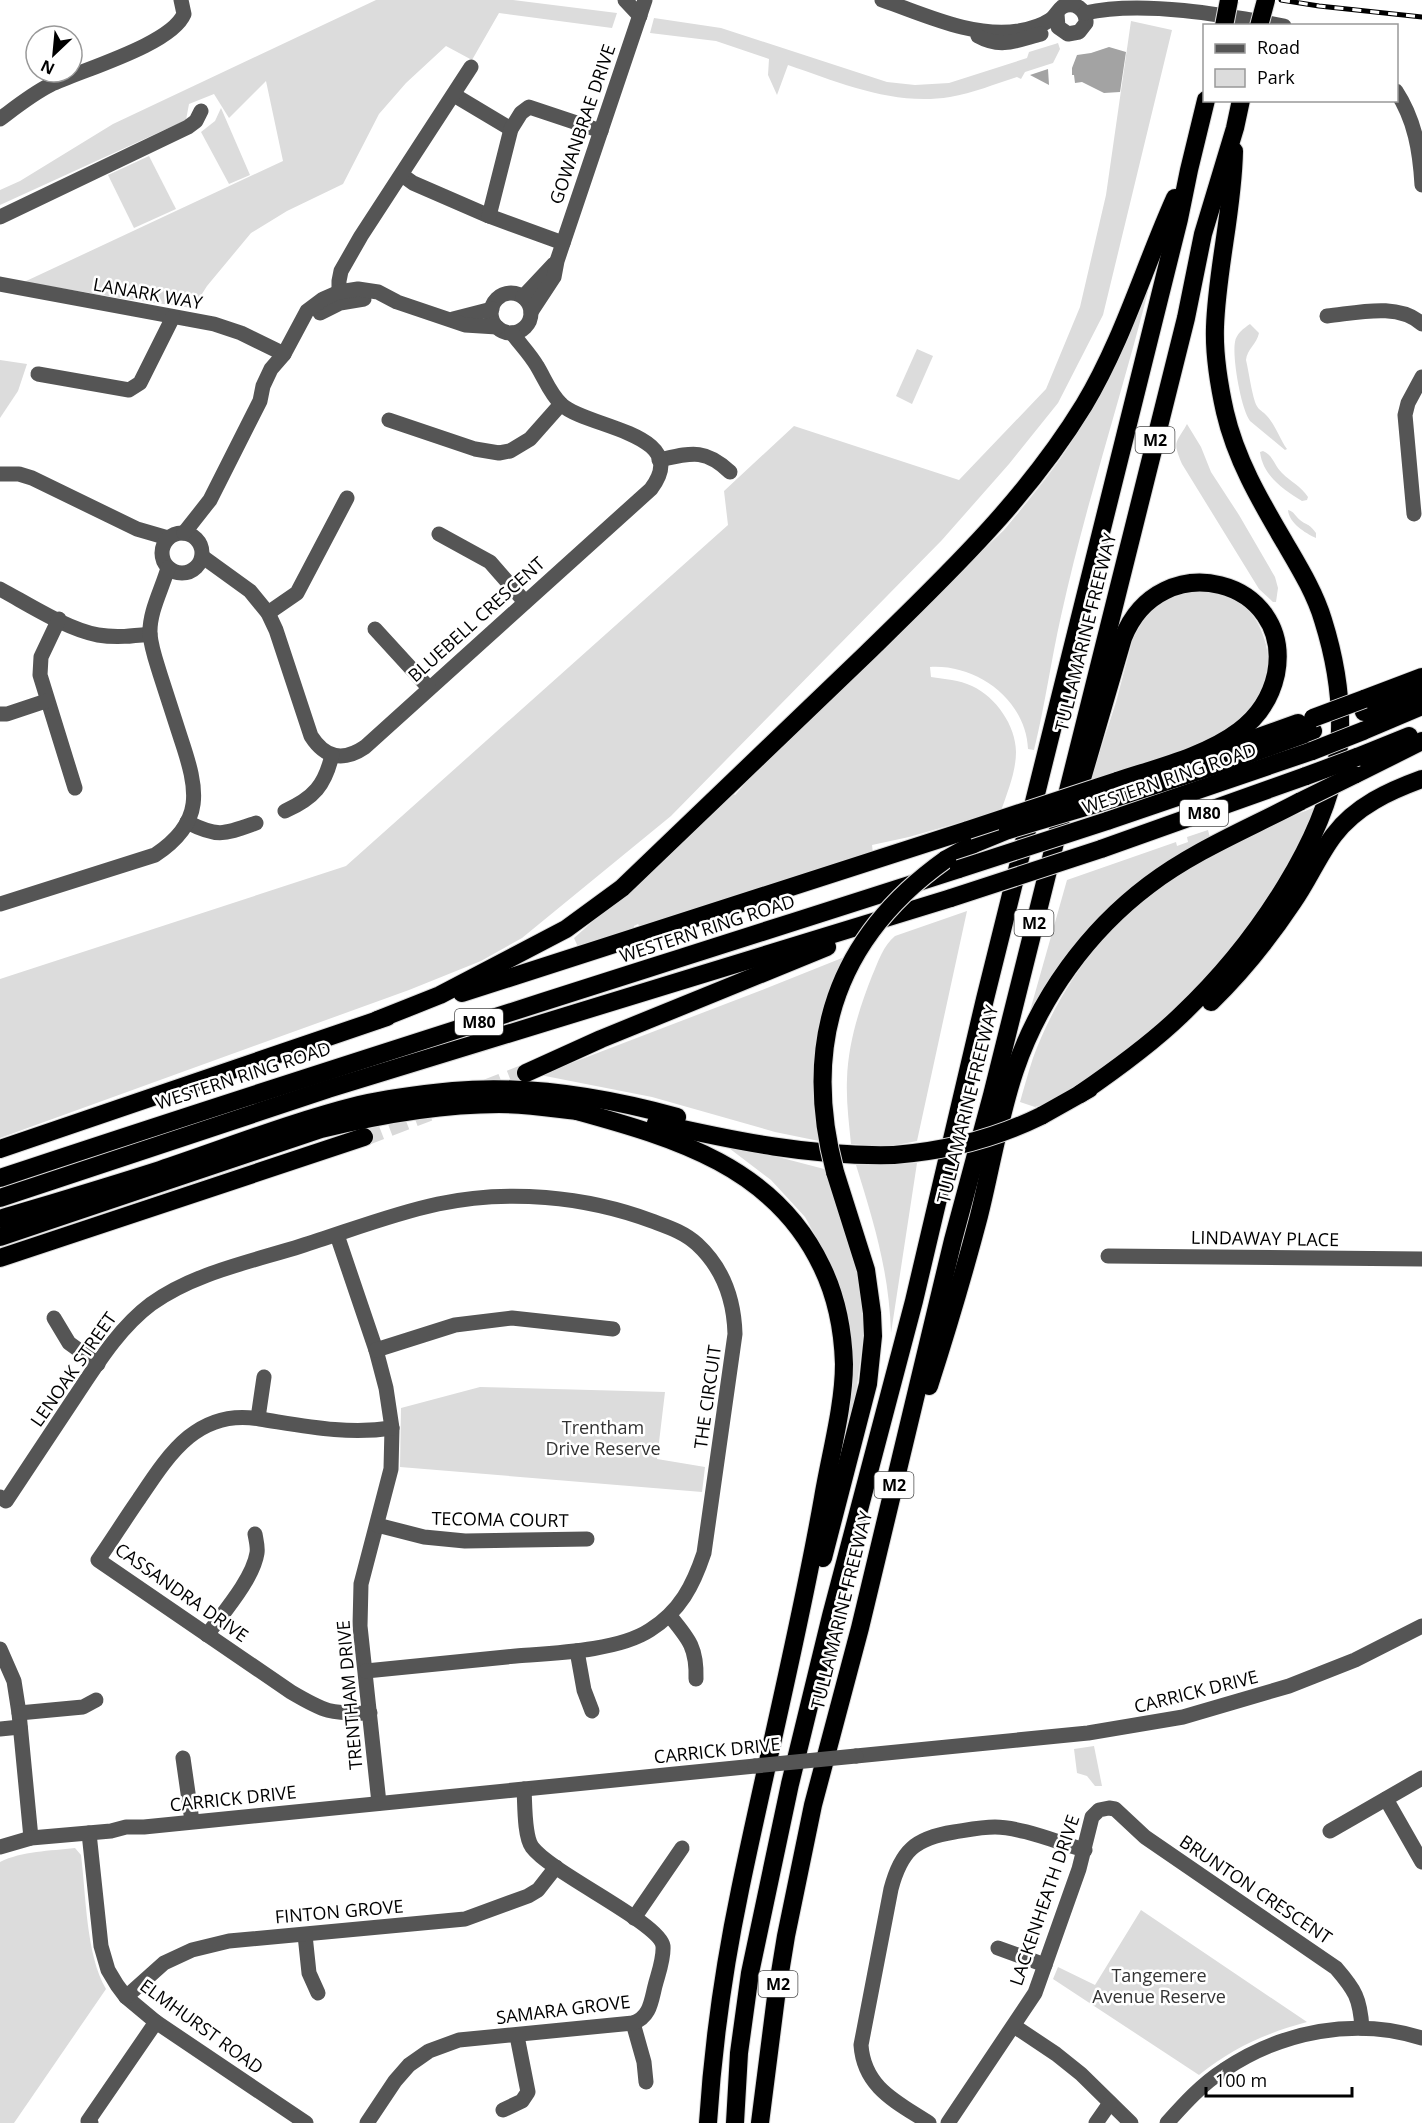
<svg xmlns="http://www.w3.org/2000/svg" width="1422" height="2123" font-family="'Open Sans',sans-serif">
<rect width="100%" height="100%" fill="#fff"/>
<!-- green -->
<g fill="#dcdcdc">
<path d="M376,0H513L617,13L612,28L499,13L472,60L446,46L406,83L379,114L343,184L287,211L251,233L207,286L193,308L126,299L24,282L283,161L266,81L229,118L214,94L189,104L186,120L0,205V190L20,181L113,124Z"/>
<path d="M654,18L721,28L887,82L915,85L949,83L1027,58L1029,52L1055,44L1058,43L1060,49L1053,63L1025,72L1021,79L1017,77C995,84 973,93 950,97C893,106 841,83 788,65L777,95L768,75L769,59L716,41L650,33Z"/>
<path d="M1131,21L1172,30L1103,315L1058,403L1009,464L942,540L671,816L522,938L481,961L409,990L0,1138V979L346,866L728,525L724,491L794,426L959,480L1046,389L1080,307L1106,195Z"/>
<path d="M221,108L250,175L229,184L201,132L215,121Z"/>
<path d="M149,156L176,209L134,228L108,175Z"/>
<path d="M1146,291L1148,292C1120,400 1085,507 1061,616C1051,661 1045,705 1034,750L1028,749C1026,700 977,664 930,667L931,677C945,679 959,680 972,686C996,697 1016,726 1016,752C1016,772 1007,793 1001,811L966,823L965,821L909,837L872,845L873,854L641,928L638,924L634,926V930L578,947L574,938L670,853L730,791L735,795L769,756L1004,530C1032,496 1060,463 1082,425C1107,382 1125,336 1146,291Z"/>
<path d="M1250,324L1259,333C1257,344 1247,349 1246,360C1249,373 1251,389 1255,402C1257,408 1260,410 1264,413C1275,423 1279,438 1287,449L1285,450L1250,421C1241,409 1232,357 1235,342C1236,334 1244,328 1250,324Z"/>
<path d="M917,349L933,356L912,404L896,396Z"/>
<path d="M0,360L27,364L18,391L0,418Z"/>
<path d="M1187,424L1201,447L1211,472L1239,515L1275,577L1278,588L1276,602H1273L1259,589L1182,464C1172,440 1176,444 1187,424Z"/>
<path d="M1263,451C1273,455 1274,465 1282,473C1291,482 1301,486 1308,497L1307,500L1302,501C1283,489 1263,476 1260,452Z"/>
<path d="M1288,510C1295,512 1294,515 1300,520C1307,526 1308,522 1316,533V538C1305,533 1289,523 1288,510Z"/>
<path d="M1191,587C1203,590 1219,591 1231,596C1246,602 1260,623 1264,638C1294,727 1155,767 1091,779L1116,702L1133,638L1145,617L1155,606Z"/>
<path d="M1315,807C1272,913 1196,1001 1105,1069C1087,1083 1065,1093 1045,1104L1035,1107L1020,1102C1024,1088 1028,1073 1033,1058C1059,987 1109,920 1171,876C1186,866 1203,857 1218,848C1248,832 1283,820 1315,807Z"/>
<path d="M1208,830L1210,838L1170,861L1026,1025L1067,880L1176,842L1177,846L1188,842L1187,837Z"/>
<path d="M967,911L917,1141L887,1147L851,1144C849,1123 846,1101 847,1079C848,1044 859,1009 872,976C878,962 883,946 895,936Z"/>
<path d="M847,956L814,1076L815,1118L819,1141L775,1132L652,1097L540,1075L762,990Z"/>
<path d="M721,1142L828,1170L856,1266L865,1323L854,1410L843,1447L837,1445L849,1386L831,1265L805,1217L771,1180Z"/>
<path d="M917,1163L891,1333C889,1271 874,1223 856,1165Z"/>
<path d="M480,1387L665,1392L657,1459L705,1467L702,1492L400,1467L401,1408Z"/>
<path d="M1094,1746L1102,1786H1095L1087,1776L1077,1773L1074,1749Z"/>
<path d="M75,1848L81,1855C86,1895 86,1955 106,1989L14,2123H0V1862C22,1851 50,1851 75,1848Z"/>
<path d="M1141,1910L1307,2022C1266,2033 1232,2048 1199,2075L1053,1979L1058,1967L1095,1985Z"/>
</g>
<!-- water -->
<g fill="#a3a3a3">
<path d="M1109,47L1126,52L1120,92L1104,93L1082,82L1075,83L1074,75H1072V68L1077,55L1091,53Z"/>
<path d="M1048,69L1049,85L1030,75Z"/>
</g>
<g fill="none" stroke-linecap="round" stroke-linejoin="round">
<!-- highway-tunnel -->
<g stroke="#d9d9d9" stroke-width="18" stroke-dasharray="18 9" stroke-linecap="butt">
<path d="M485,1089L526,1073"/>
<path d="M364,1137L429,1112"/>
</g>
<defs>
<g id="highway">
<path d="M1364,699L1422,677"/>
<path d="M1364,712L1422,690"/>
<path d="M1363,731L1422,706"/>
<path d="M1222,750L1298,723"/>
<path d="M1357,757L1409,736"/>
<path d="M1354,775L1422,741"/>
<path d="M1081,782L1123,638C1160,544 1294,579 1276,674C1271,697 1258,717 1239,731C1206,756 1156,768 1117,781"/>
<path d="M1112,799L1233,760L1313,731"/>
<path d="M1107,821L1312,751"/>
<path d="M1101,849L1306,776"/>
<path d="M945,860L974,844L1008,830"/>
<path d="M462,993L968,830"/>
<path d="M1211,1002C1242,972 1269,938 1293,902C1308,881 1318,856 1334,835C1356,806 1389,791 1422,779"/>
<path d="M377,1020L440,995L566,929L622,888C704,810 785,731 867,653C946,576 1026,500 1084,405C1123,340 1144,267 1175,198"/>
<path d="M526,1073L601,1039L827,947"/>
<path d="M1080,1094C1115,1070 1150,1045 1181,1015C1251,949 1337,831 1340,731C1341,694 1334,655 1323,620C1315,593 1299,567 1285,543C1261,502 1236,460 1225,412C1219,385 1214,355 1215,327C1217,268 1233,210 1234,151"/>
<path d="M577,1111C675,1138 775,1167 822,1267C836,1296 843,1331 844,1364C844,1406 830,1456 823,1498C800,1629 767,1759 740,1890C724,1967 713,2044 708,2123"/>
<path d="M1041,1116L1089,1089"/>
<path d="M656,1123C735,1141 812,1157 894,1155"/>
<path d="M0,1149L387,1017"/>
<path d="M0,1178C318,1072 639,972 959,869"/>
<path d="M0,1198L328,1089L951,898"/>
<path d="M0,1219C53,1203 107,1187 160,1170C226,1148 291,1122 359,1105C389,1098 422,1094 453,1091C528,1084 604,1097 677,1117"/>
<path d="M0,1237L321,1129C379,1115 439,1104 499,1104C529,1104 557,1109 587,1112"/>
<path d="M0,1258L364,1137"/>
<path d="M929,1386C947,1330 964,1273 979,1216C991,1168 999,1117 1015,1070C1040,997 1088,931 1149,885C1195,850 1250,828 1301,801"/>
<path d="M823,1558L868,1384L873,1336L872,1313L866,1270L835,1172"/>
<path d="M735,2123L739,2053L750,1973L790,1784L831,1616L914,1301L985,999L1179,219L1189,170L1206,100"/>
<path d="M760,2123L776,1997L786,1936L813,1805L860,1628L953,1240L992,1095L1186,318L1203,234L1235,128L1241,100"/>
</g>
</defs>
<!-- highway casing -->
<use href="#highway" stroke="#dbdbdb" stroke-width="20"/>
<!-- minor -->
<g stroke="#555" stroke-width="15">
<path d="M625,0L640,16"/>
<path d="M882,0C926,15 972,38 1019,31C1030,29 1041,26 1050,20C1055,17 1057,11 1062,7C1074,0 1087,10 1086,23L1079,32L1068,34L1058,27L1057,14"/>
<path d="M1085,13C1142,0 1225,15 1284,26"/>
<path d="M978,36C1001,49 1018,40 1041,34"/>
<path d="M1396,91C1415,120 1420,151 1422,185"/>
<path d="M454,95L511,129"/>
<path d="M0,119C16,107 32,94 50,85C81,70 171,45 184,14L181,0"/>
<path d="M402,175L413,183L489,216L563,243"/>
<path d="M489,216L511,129L521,113L529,107L601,131"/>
<path d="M0,217L188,127L196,121L201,111"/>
<path d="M0,284L214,324L241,333L284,354"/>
<path d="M339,292V281L341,271L361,236L471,67"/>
<circle cx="511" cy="313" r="20"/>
<path d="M523,297L554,264"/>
<path d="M531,312L554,277L557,261L645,0"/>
<path d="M320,313L340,303L364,299"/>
<path d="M1327,316C1357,313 1398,302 1422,324"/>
<path d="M453,319L492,309"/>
<path d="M38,374L129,390L140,383L173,317"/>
<path d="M389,420L475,449L499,453L510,451L530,439L561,404"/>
<path d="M659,460C691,453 705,448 730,472"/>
<path d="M0,474H19L32,478L137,529L168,538"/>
<path d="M1414,514L1405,415L1408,403L1422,377"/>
<circle cx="182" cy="553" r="20"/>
<path d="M184,533L210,500L260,401L263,386L271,369L284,354L307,311L323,299L339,292L358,289L378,292L397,302L465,325L497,327"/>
<path d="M439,534L490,562L525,602"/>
<path d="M203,557L250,591L268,613L276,630L311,736C325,758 343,762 365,747L651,489C693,433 587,428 562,405C550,394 545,379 537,366C530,354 520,344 512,333"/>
<path d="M0,589C28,604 68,630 98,635C116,638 133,636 150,634"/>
<path d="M268,613L297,593L347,498"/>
<path d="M59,619L41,657L40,675L75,788"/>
<path d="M375,629L429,688"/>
<path d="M0,714H7L46,701"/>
<path d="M285,811C314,798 325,785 332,755"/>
<path d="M187,822C218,838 225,834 256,823"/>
<path d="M0,904L155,855C205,822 198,790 181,739C174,717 167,696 160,674C156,661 151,647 150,634C149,612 162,589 168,568"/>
<path d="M337,1235L376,1350L386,1388L392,1428L391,1469L361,1584L360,1626L379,1803"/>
<path d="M1108,1256L1422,1259"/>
<path d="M54,1318L69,1343L98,1364"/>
<path d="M376,1350L455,1325L512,1318L613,1329"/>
<path d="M258,1418L264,1377"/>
<path d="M0,1497L6,1501C29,1466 52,1432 75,1397C97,1364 119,1328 151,1304C194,1273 250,1262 301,1246C346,1232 391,1214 438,1204C507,1189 585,1196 652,1221C668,1227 684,1232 697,1244C723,1268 734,1299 735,1334L704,1553C693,1586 680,1611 650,1630C618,1651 555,1653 516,1656C466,1661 416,1666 366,1671"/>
<path d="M377,1525L424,1537L465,1541L587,1539"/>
<path d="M670,1616C689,1639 697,1648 696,1679"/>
<path d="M207,1635C223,1613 253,1579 257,1553C258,1547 256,1540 255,1534"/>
<path d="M0,1649L14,1681L19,1713L31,1838"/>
<path d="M577,1651L584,1690L592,1711"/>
<path d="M19,1713L83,1707L96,1700"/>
<path d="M370,1713C330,1714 325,1712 291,1692L98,1560C112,1540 125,1519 139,1499C169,1454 198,1408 260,1419C305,1426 347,1435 392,1428"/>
<path d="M0,1729L20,1727"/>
<path d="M856,1756L1088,1733L1183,1717L1289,1686L1355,1660L1422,1626"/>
<path d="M183,1758L192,1821"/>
<path d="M1386,1799L1422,1862"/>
<path d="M1330,1831L1422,1778"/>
<path d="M89,1833L101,1946L108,1970L117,1985L126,1997L156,2022L306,2123"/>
<path d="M0,1847L31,1838L111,1831L126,1827H144L755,1766"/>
<path d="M634,1918L682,1848"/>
<path d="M305,1935L309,1973L318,1993"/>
<path d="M998,1948L1045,1965"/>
<path d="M126,1997L164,1963L192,1950L229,1941L465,1919L528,1896L538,1890L556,1867"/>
<path d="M633,2023L644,2062L646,2082"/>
<path d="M1014,2026L1056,2054L1081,2074L1131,2123"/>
<path d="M503,2110L522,2101L528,2092L517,2036"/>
<path d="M91,2123L88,2121L156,2022"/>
<path d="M367,2123L395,2081L409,2065L429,2051L459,2040L633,2023C650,2017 651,2002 655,1986C658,1974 664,1959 663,1946C660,1923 551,1873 532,1847C524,1836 525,1803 524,1789"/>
<path d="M929,2123C897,2102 864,2088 861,2045L891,1889C901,1851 915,1838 954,1832C967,1830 981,1827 995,1827C1021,1827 1059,1843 1085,1850"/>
<path d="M948,2123L1035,1993L1079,1869L1092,1817L1099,1810L1109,1808L1115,1809L1145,1837L1336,1968C1355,1990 1360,1998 1362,2028"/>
<path d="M1096,2123L1110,2103"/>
<path d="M1167,2123C1184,2104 1202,2084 1224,2070C1282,2031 1355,2017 1422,2038"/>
</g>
<!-- highway -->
<use href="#highway" stroke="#000" stroke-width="18"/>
<defs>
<path id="rail" d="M1281,0L1319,6L1422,17"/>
</defs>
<!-- rail casing -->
<use href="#rail" stroke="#000" stroke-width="5"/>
<!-- rail -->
<use href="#rail" stroke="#fff" stroke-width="3" stroke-dasharray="9" stroke-linecap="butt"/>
<defs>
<g id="highway-bridge">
<path d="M1224,26L1229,0"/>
<path d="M1259,26L1266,0"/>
<path d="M1313,718L1364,699"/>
<path d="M1312,751L1363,731"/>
<path d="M1306,776L1357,757"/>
<path d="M1301,801L1354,775"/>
<path d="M968,830L1117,781"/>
<path d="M1008,830L1112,799"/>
<path d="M959,869L1107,821"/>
<path d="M951,898L1101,849"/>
<path d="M894,1155C946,1151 994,1139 1041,1116"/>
<path d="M835,1172C801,1043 836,938 945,860"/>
</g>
</defs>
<!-- highway-bridge casing -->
<use href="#highway-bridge" stroke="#dbdbdb" stroke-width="20" stroke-linecap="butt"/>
<!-- minor-bridge -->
<path stroke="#555" stroke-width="15" d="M755,1766L856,1756"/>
<!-- highway-bridge -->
<use href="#highway-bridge" stroke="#000" stroke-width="18"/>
</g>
<g text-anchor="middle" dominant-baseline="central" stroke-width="5" stroke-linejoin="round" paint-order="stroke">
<!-- shield labels -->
<g fill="#fff" stroke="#4c4c4c" stroke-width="1.5">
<rect x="1135.5" y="427" width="39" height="26" rx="4.5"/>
<rect x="1180" y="800" width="48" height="26" rx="4.5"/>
<rect x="1014.5" y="910" width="39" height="26" rx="4.5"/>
<rect x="455" y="1009" width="48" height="26" rx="4.5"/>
<rect x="874.5" y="1472" width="39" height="26" rx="4.5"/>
<rect x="758.5" y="1971" width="39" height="26" rx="4.5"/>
</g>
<g font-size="16" font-weight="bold" fill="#000">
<text x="1155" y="440">M2</text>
<text x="1204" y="813">M80</text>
<text x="1034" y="923">M2</text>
<text x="479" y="1022">M80</text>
<text x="894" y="1485">M2</text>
<text x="778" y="1984">M2</text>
</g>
<!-- street labels -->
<g font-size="18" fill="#000" stroke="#fff">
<text transform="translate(582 124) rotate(-71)">GOWANBRAE DRIVE</text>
<text transform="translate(148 293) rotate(10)">LANARK WAY</text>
<text transform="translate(476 619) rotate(-42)">BLUEBELL CRESCENT</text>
<text transform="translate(1085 632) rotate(-76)">TULLAMARINE FREEWAY</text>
<text transform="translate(1169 778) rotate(-19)">WESTERN RING ROAD</text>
<text transform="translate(707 928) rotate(-18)">WESTERN RING ROAD</text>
<text transform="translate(243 1075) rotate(-18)">WESTERN RING ROAD</text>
<text transform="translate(967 1104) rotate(-76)">TULLAMARINE FREEWAY</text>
<text transform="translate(1265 1238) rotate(1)">LINDAWAY PLACE</text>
<text transform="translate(73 1369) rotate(-55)">LENOAK STREET</text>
<text transform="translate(707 1397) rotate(-82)">THE CIRCUIT</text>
<text transform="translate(500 1519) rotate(1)">TECOMA COURT</text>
<text transform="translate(182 1592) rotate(35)">CASSANDRA DRIVE</text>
<text transform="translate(841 1610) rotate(-76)">TULLAMARINE FREEWAY</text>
<text transform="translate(1196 1691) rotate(-14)">CARRICK DRIVE</text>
<text transform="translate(349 1695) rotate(-95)">TRENTHAM DRIVE</text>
<text transform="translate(717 1750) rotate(-6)">CARRICK DRIVE</text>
<text transform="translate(233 1798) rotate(-6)">CARRICK DRIVE</text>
<text transform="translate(1256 1889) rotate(34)">BRUNTON CRESCENT</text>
<text transform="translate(1044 1900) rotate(-71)">LACKENHEATH DRIVE</text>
<text transform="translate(339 1911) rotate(-5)">FINTON GROVE</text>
<text transform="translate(563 2009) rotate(-7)">SAMARA GROVE</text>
<text transform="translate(202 2026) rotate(36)">ELMHURST ROAD</text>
</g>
<!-- park labels -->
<g font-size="18" fill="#333" stroke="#fff">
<text x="603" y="1427">Trentham<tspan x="603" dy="21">Drive Reserve</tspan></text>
<text x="1159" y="1975">Tangemere<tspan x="1159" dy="21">Avenue Reserve</tspan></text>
</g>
</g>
<!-- legend -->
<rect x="1203" y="24" width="195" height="78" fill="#ffffff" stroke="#999999" stroke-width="1.5"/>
<rect x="1215" y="44" width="30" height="9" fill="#555555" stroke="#999999" stroke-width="1.5"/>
<text x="1257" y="54" font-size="18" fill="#000000">Road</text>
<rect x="1215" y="69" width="30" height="18" fill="#dcdcdc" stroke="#999999" stroke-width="1.5"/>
<text x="1257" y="84" font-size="18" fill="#000000">Park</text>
<!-- north arrow -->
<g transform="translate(54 54) rotate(206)"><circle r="28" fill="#ffffff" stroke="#999999" stroke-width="1.5"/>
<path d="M0-4.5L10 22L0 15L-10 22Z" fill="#000000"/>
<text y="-9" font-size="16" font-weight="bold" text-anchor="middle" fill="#000000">N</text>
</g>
<!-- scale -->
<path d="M1206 2087v9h146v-9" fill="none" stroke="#000000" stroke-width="3"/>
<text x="1215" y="2087" font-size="18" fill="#000000" stroke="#ffffff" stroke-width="4.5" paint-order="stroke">100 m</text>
</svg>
